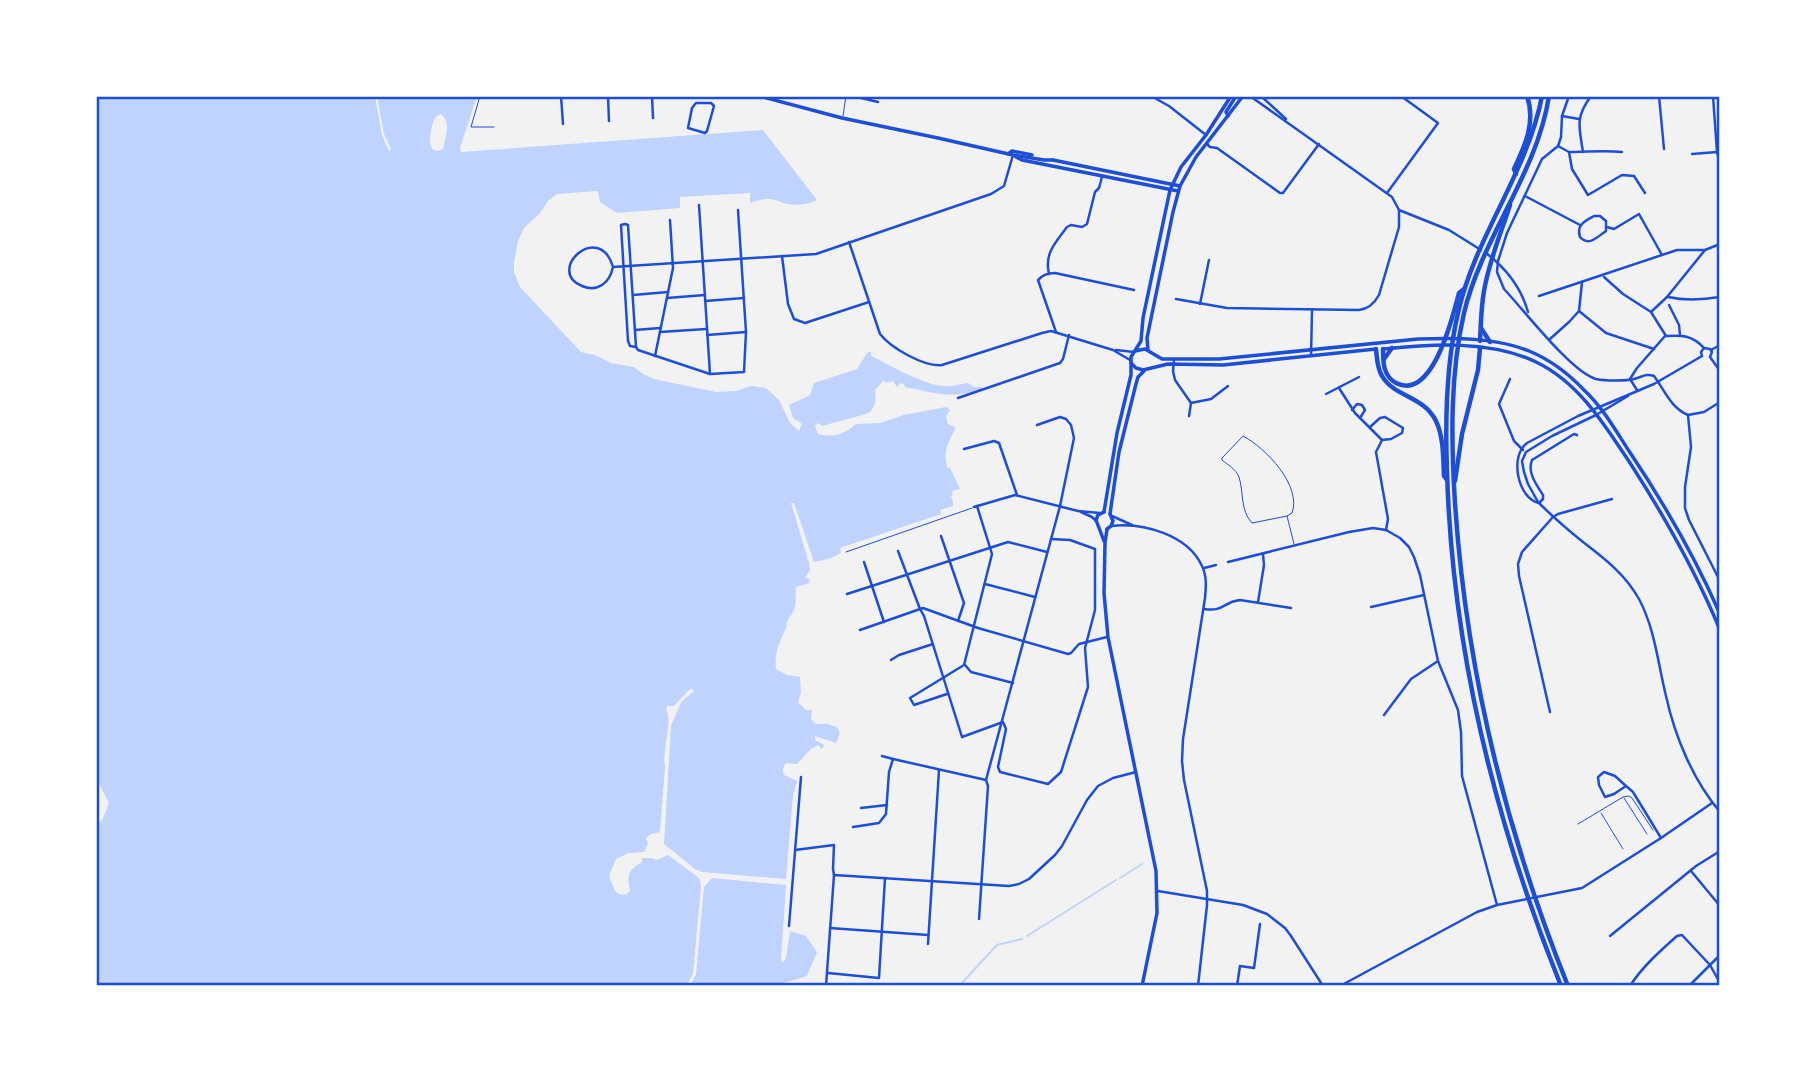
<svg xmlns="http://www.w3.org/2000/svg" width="1816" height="1082" font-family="'Noto Sans',sans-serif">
<rect width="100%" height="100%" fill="#f2f2f2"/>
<!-- water -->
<g fill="#bfd3fe" fill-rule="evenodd">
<path d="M96,96H375L382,135L389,151L391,149L384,134L377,96H477L460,148L461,152L763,130L817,200C809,205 794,206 784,203C778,201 774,199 767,199C762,199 756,201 750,203V193L680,197V208L617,213L600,202L598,192L596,191L557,194L548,201L540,213L524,228L518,241L514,262V272L520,287L581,352L595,355L611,363L634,367L643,374L654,379L716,392L736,391L751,386L766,388L779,400L790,423L799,431L802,424L793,418L789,405L810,395L814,383L857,369L868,352H871V356C890,365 925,386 945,386C953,387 960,384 968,383L974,387H981L982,389C949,400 937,393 905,387L904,384L900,383L897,387L893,381L886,383L884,380L875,390C876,400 876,406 869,413L822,426L818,423L815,426L818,434C835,438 844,434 856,424L880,423L904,415L946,407L950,410L946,416L948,424L955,427V429C948,444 943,450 947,467L950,468L960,489L952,491L953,495L951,496L953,501V506L940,510L941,514L840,548L841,553L829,559L814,562L794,503H791L809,563L810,570L805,578L810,579L809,583L796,587C795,596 797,601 794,610C793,613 790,616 788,620C785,625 788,625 785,630C779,644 774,654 776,669L787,675L800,677L801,693L798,702L806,710H812L811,719L816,724H827L837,727L840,733L836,743L815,736V740L824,745L822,749L818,745L811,749L797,764L786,763C783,767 782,770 784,775L797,781L793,795L786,879L702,872L695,869L664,844L671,726L681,702L694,691L692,689L689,690L674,706H668L666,708C673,726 662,747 665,767L660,832L651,834L646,838L648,844L644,852L629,853L616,859L609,876L615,891L619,894L626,895L630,891C627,875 627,871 642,862V858H651L657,860L668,855L699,878L701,886L693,974L686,986H96V831L98,824L103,818L109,803L96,778ZM441,114C452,123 445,137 443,149C422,160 432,120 436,117C437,115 440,115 441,114Z"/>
<path d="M712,878L786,885L781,960L783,963L786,958L790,931L806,936L817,952L807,976L774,986H690L696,974L704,887Z"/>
</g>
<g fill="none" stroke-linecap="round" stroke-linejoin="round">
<!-- stream -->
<g stroke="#bfd3fe" stroke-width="2">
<path d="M1120,878L1142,864"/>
<path d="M1027,936L1116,880"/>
<path d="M953,986L960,985L997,945L1022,939"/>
</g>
<!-- service -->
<g stroke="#1d4ed8" stroke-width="1">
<path d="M480,96L471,127H494"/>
<path d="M843,116L846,96"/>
<path d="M1287,516L1252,523C1240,510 1244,493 1239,477C1236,469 1228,465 1222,460V458L1243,436C1266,448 1302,486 1292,513L1287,516L1294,544"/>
<path d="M846,552L972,508"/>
<path d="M1624,798L1647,834"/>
<path d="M1601,813L1623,849"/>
<path d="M1578,824L1623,797L1629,796L1632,798L1653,830"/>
</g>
<!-- minor -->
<g stroke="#1d4ed8" stroke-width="2.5">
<path d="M561,96L563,124"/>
<path d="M608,96L609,121"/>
<path d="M652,96L653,118"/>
<path d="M853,96L878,102"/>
<path d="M1151,96L1169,106L1206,135"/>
<path d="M1569,96L1562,116L1561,137L1558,146L1542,159L1507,233L1498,261L1497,272L1504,289C1524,310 1571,372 1596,379C1605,381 1626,381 1634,379C1642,377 1646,373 1654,376C1665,391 1671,408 1688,415"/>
<path d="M1659,96L1664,149"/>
<path d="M1713,96L1717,152L1720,164"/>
<path d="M696,103H711L714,106L707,131L705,133L688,128L692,108Z"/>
<path d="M1562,116L1579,119"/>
<path d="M1207,144L1210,147L1217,148L1280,193H1283L1319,144"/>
<path d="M1558,146L1569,152L1572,169L1588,195L1622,175L1634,176L1645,193"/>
<path d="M1570,152C1588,152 1604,150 1622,152"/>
<path d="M1583,152C1579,126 1575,118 1591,96"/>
<path d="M1692,154L1717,152"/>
<path d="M1387,193L1438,123L1401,96"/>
<path d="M1525,196L1580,225"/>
<path d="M699,205L710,374"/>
<path d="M1399,210L1449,230L1481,250"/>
<path d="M1594,216H1600L1606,221V231C1597,237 1589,247 1580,237C1576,225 1585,221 1594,216Z"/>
<path d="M625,224L628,225L636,347L630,346L628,341L621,225Z"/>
<path d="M1607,227L1614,229L1639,214L1662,255"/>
<path d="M849,242L880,334C891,348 924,367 942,365L1042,333L1051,331L1113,350L1130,360"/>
<path d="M1486,253C1507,269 1521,287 1528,312"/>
<path d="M782,256L788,304L794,319L805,323L869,302"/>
<path d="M613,267C610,282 598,293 582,286C545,271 599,220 613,267L816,254L991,194L1004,186L1013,155"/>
<path d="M1049,274C1044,253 1056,242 1067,227L1071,225L1082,227L1087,224L1095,192L1099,188L1102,177"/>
<path d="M1604,277L1623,294L1651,312L1666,336"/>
<path d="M633,295L668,292"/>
<path d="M1539,296L1677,250H1705L1720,244"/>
<path d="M1668,297C1686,301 1702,300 1720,297"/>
<path d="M667,298L705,295"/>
<path d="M705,301L744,298"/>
<path d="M1200,304L1209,260"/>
<path d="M1669,305L1679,325L1680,335"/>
<path d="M1579,311L1606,333L1654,349"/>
<path d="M1652,311L1667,297L1705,250"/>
<path d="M635,330L660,328"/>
<path d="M660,332L706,329"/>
<path d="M1056,332L1038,280C1043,275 1047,273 1055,273L1134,290"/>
<path d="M707,335L746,332"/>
<path d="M1666,336C1682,335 1692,335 1704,348"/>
<path d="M1550,339L1569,322L1579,311L1582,282"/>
<path d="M636,347L638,350L710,374L744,372L746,332L738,210"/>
<path d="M1116,350L1134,352"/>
<path d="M1711,350L1720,345"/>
<path d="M655,356L673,268L670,220"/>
<path d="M1174,359L1173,371L1175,380L1191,403L1189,416"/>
<path d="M1510,379L1499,404L1514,441L1523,450"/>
<path d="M1630,379L1637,368L1665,336"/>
<path d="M1630,379L1637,390"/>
<path d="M1339,388L1355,413L1382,440L1376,452L1388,519L1386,530"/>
<path d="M1326,394L1359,377"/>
<path d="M958,398L1060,363L1063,359L1069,335"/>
<path d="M1191,403L1211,399L1228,386"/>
<path d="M1352,410L1357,404L1362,405L1365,410L1360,418"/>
<path d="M1688,415L1691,447L1685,487V508L1689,520L1720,581"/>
<path d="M1688,415L1704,412L1720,402"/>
<path d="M1370,427L1380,418L1385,417L1403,428L1402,433L1391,439L1382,440"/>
<path d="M964,449L994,441L999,443L1017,495"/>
<path d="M1539,503L1543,499V495C1536,484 1527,472 1532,460L1574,434L1577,435"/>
<path d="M974,507L1015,495L1078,511L1100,513"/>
<path d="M1081,512L1092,517L1096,521"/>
<path d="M1112,516L1132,525"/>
<path d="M1111,526C1143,522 1188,535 1202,566C1207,576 1206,588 1205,598L1183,739L1182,761L1184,780L1207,891V905L1198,986"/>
<path d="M941,536L964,603L958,621"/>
<path d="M898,551L920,609L924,616L962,737L1003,722L1006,729L998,767L1000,772L1048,784L1061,772L1088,687L1085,648L1095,610V549L1070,540L1051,539"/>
<path d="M864,562L884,622"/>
<path d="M1228,562L1349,532L1373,528L1386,530L1400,538L1409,547L1414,557L1420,575L1438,661L1458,710L1461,732L1462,776L1497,905"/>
<path d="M1204,568L1216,565"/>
<path d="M985,584L1035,597"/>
<path d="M847,594L1008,542L1047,552"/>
<path d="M1258,602L1264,565L1263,554"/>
<path d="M1371,607L1424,595"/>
<path d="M1204,609C1225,612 1222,602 1240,600L1291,608"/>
<path d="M860,630L923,608L978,628L1068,654L1071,653L1079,644L1107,637"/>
<path d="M891,660L899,655L933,644"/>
<path d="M965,665L971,672L1013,683"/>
<path d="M947,694L914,705L910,698L964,665L992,554L977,506"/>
<path d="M1550,712L1519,576L1518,564L1522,552L1553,517L1558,514L1612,499"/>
<path d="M1384,715L1411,679L1438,661"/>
<path d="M882,756L893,759"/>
<path d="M986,780L1060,506L1074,438L1071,425L1066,419L1060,417L1037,425"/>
<path d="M1626,786L1615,776L1604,772L1598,777L1599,785L1605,797L1614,794L1626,786L1633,792L1661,838"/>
<path d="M861,808L887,805"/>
<path d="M853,827L879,823L886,814L889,772L893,759L986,780L988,786L979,919"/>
<path d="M795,850L834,845L833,869L834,875"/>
<path d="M1691,871L1720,906"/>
<path d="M789,926L801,777"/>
<path d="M830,928L928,935"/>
<path d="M1610,936L1696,866L1720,851"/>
<path d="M928,944L939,770"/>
<path d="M828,973L879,978L885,878"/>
<path d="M826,986L834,875L1009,886L1019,884L1029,879L1055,855L1062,846L1087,800L1098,786L1113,778L1136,772"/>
<path d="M1237,986L1240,966L1254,968L1260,924"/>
<path d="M1630,986C1642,967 1660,951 1677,936L1682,935L1710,965L1720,983"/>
<path d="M1689,986L1720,955"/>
</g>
<!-- tertiary -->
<g stroke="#1d4ed8" stroke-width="2.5">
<path d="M1261,96L1286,119"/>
<path d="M1176,299L1227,308L1359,310C1368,309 1374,304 1379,295L1399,227V210L1392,197L1250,96"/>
<path d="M1311,356L1312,311"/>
<path d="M1702,356L1654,384L1578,416L1527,443C1509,456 1518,499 1539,503C1553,517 1568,530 1583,542C1605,559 1625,574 1639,599C1655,629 1658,664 1666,696C1675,737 1693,780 1720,812"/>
<path d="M1702,356L1701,352L1704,348L1710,349L1712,352L1710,357L1720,371"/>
<path d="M1538,502L1528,484L1524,472L1522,461L1526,452L1552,436L1596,415L1628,396"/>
<path d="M1158,891L1243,905L1267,914L1285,928L1291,936L1323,986"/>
<path d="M1340,986L1477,912L1497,905L1582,888L1661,838L1712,803"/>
</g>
<!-- secondary -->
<g stroke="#1d4ed8" stroke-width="3.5">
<path d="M759,96L842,118L938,138L1013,155L1044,160H1053"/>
<path d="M1228,116L1226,112L1236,96"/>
<path d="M1008,154L1012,151L1032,155"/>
<path d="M1016,157L1022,160L1178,191"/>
<path d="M1053,160L1180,186"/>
<path d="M1384,349C1433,344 1490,340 1536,362C1580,383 1606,427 1632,466C1666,519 1696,572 1720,630"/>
<path d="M1148,350L1147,338L1173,212L1180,186L1196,157L1243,96"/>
<path d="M1135,351L1145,349L1162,359H1219L1418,339C1454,338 1495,337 1529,351C1551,360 1569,374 1585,391C1603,408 1616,431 1629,451C1664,503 1695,557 1720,614"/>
<path d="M1131,363L1136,368L1143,370L1168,364L1223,365L1376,349"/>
<path d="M1104,512L1117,433L1131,375V357L1141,341L1143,318L1170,190L1181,167L1206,135L1231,96"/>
<path d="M1110,514L1119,452L1136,384L1138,377L1144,371"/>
<path d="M1107,529L1105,543L1104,593L1108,637L1156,871L1157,913L1142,986"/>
<path d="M1107,529L1111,526L1113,521L1110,514"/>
<path d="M1104,541L1096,520L1098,515L1104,512"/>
</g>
<!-- motorway -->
<g stroke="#1d4ed8" stroke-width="4.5">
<path d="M1542,96C1527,174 1475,236 1458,313C1446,364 1445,419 1447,471C1452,648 1495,822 1561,986"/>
<path d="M1549,96C1537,174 1482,237 1464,313C1450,374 1451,440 1455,503C1466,668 1506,832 1568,986"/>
<path d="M1516,174L1514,169C1525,146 1536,122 1527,96"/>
<path d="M1481,328L1490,342"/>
<path d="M1480,341C1481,324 1481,307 1484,291C1489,261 1501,233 1510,205"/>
<path d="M1376,349C1377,358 1377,368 1382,376C1394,397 1424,396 1436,421C1444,438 1443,458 1444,476L1447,480"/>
<path d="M1383,349C1383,362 1383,376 1396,383C1433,402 1453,315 1459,293L1464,289"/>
<path d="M1384,359L1392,348"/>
<path d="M1455,481L1462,434L1478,370L1480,348"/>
</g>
</g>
<!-- border -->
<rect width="1816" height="1082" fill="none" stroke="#ffffff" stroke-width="196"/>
<rect x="98" y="98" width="1620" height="886" fill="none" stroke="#1d4ed8" stroke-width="2.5"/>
</svg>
